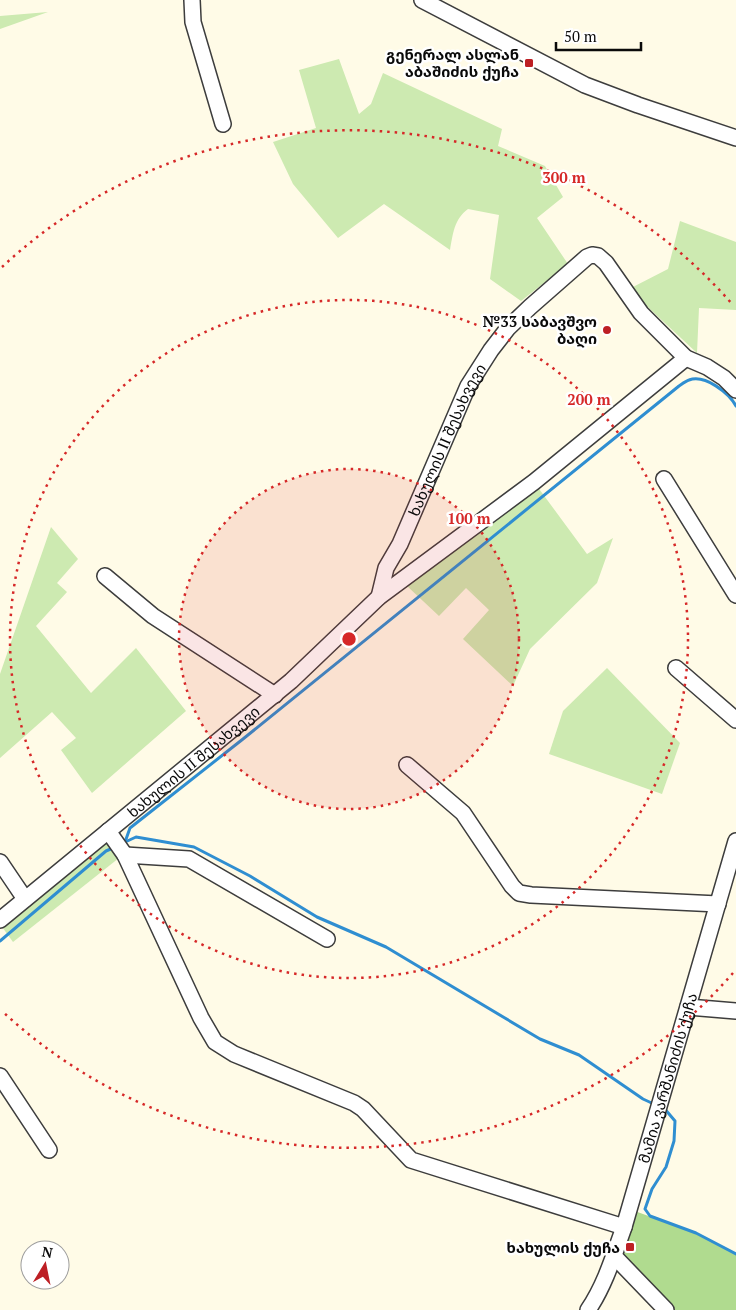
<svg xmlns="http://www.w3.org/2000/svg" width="736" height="1310" font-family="'PT Serif','Noto Sans Georgian',serif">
<rect width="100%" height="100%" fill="#fffbe7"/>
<!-- green -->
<g fill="#cdeab1">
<path d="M48,12L0,29V16Z"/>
<path d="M339,59L359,114L371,104L383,73L502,129L498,146L545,166L563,197L537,218L568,264L521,301L490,279L499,215L468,209C454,219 453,234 450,250L384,204L338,238L293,184L273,142L316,128L299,70Z"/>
<path d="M680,221L736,242V310L699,308L697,353L637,297L631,288L668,269Z"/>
<path d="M534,482L587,554L613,538L597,583L530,649L513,686L463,639L489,610L466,588L439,616L407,586Z"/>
<path d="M51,527L78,559L57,583L67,592L36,626L91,693L136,648L186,711L92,793L61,750L76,738L52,712L0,758V674Z"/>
<path d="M607,668L680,743L662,794L549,754L563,711Z"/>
<path d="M108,831L124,854L13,942L0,924Z"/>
</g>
<!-- forest -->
<path fill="#b0db8f" d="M629,1209L696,1233L736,1254V1310H666L614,1256Z"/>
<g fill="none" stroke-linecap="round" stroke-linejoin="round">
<!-- stream -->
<g stroke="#2f8ed1" stroke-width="3">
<path d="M125,842L130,828L243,739L679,386C682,384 686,381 689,380C705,374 729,393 736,406"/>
<path d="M123,843L136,837L194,847L250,876L317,917L386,947L540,1039L579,1055L643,1099L656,1105"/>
<path d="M0,941L106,851L113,848"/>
<path d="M664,1108L675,1121L674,1141L666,1167L652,1189L645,1209L650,1216L696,1233L736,1254"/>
</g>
<defs>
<g id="minor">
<path d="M192,0L193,22L223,124"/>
<path d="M422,0L585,85L638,105L736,138"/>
<path d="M664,479L736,595"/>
<path d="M105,576L153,616L275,695"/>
<path id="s1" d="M379,597L386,568L400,544L468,386L491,350L508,328L530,307L587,257L592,255L598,256L606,263L641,313L686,358L707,367L724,378L736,390"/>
<path d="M676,668L736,720"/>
<path d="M407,765L463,813L512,886L519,893L531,895L718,904"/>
<path d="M108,831L125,855L201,1018L215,1042L234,1054L354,1103L363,1109L411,1160L624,1227"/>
<path d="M125,855L189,859L327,939"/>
<path d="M0,862L25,899"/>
<path id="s2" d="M0,920L291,681L379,597L534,482L686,358"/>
<path d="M688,1007L736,1011"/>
<path d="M0,1076L49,1150"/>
<path d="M614,1256L666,1310"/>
<path id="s3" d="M588,1310C605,1285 614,1255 624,1227L736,841"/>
</g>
</defs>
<!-- minor casing -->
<use href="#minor" stroke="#3d3d3d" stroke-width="18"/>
<!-- minor -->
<use href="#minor" stroke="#fff" stroke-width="15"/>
</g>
<!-- distance rings -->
<circle cx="349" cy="639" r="170" fill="#d62828" fill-opacity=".12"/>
<g fill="none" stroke="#d62828" stroke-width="2.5" stroke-dasharray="2.5 5">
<circle cx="349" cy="639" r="170"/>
<circle cx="349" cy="639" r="339"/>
<path d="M733 973A509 509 0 0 1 2 1011M2 267A509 509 0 0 1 733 305"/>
</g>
<!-- markers -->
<g fill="#bd1f24" stroke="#fff" stroke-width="2">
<rect x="524" y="58" width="10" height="10" rx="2.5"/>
<circle cx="607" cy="330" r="5"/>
<rect x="625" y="1242" width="10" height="10" rx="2.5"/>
</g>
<g text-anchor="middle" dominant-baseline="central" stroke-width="5" stroke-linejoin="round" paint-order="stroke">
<!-- poi labels -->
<g font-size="15" font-weight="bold" fill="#0a0a0a" stroke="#fff" text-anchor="end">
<text x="519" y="54">გენერალ ასლან<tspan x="519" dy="17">აბაშიძის ქუჩა</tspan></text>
<text x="597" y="321">№33 საბავშვო<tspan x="597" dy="17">ბაღი</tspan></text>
<text x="620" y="1247">ხახულის ქუჩა</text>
</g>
<!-- street labels -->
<g font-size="15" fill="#0a0a0a" stroke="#fff">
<text stroke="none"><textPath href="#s1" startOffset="172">ხახულის II შესახვევი</textPath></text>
<text stroke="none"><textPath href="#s2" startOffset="250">ხახულის II შესახვევი</textPath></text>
<text stroke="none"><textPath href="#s3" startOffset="246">მამია ვარშანიძის ქუჩა</textPath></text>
</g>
</g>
<circle cx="349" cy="639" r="8" fill="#d62828" stroke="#fff" stroke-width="2.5"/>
<g font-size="15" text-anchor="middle" font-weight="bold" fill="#d62828" stroke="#fff" stroke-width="5" stroke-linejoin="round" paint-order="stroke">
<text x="564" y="183">300 m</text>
<text x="589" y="405">200 m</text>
<text x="469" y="524">100 m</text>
</g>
<!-- north arrow -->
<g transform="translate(45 1265) rotate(10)"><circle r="24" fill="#ffffff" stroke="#9d9d9d"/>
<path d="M0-4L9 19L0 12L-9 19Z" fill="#bd1f24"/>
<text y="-8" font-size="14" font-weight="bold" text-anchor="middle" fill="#0a0a0a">N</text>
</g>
<!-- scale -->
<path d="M556 42v8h85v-8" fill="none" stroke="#0a0a0a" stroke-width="2.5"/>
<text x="564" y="42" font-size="15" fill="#0a0a0a" stroke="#ffffff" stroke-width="4" paint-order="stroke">50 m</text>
</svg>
